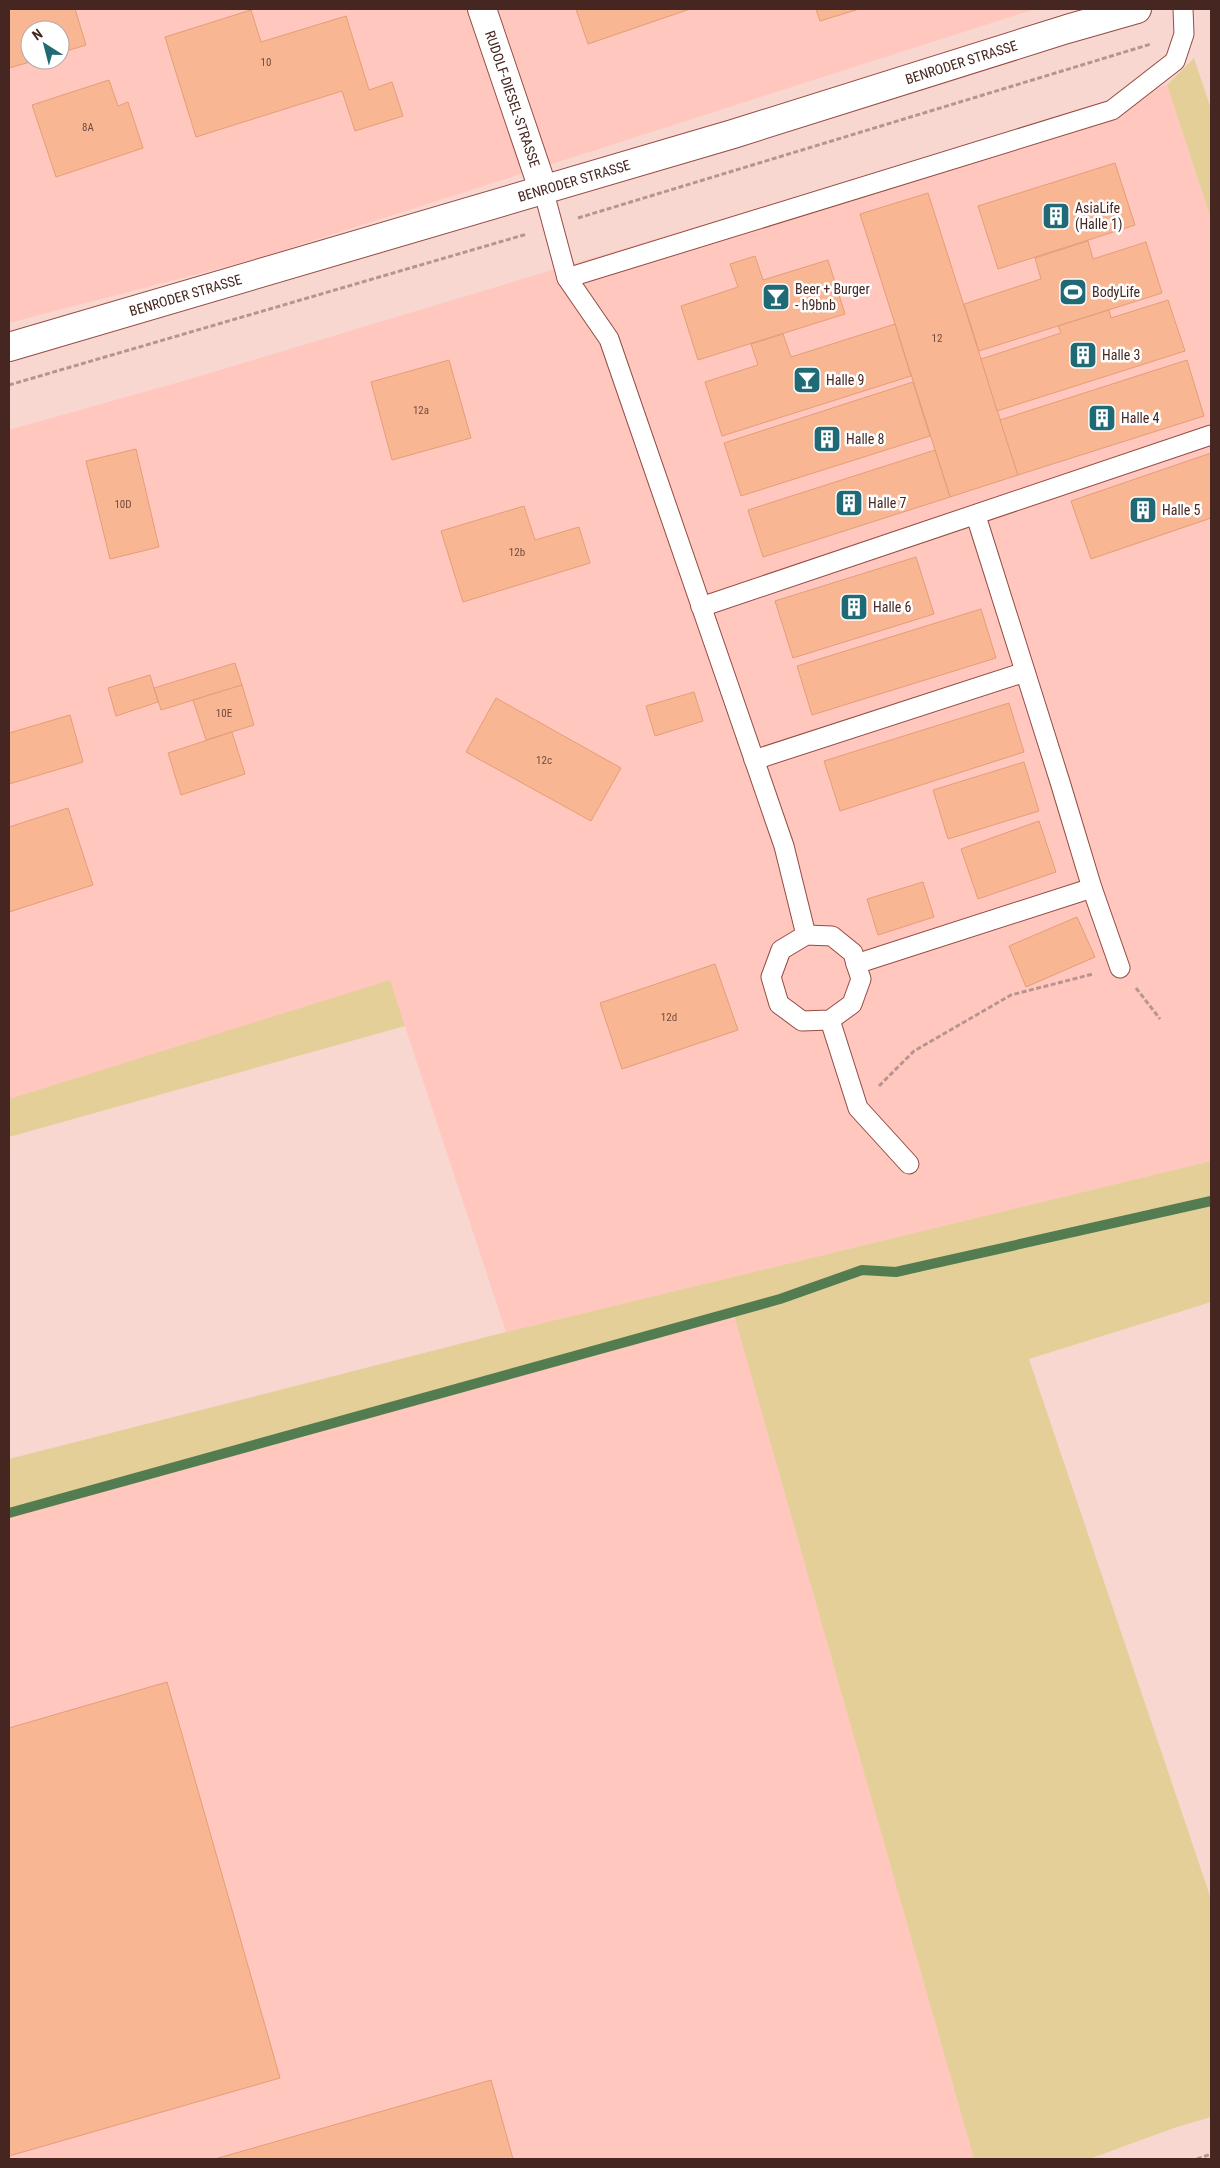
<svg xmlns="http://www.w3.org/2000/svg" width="1220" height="2168" font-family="'Roboto Condensed',sans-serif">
<rect width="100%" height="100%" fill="#f9d7d1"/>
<!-- built -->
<g fill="#ffc7be" fill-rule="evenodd">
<path d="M9,9H1035L259,258L9,323ZM30,30H60V60H30Z"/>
<path d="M1167,85L1211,219V1161L506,1332L390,981L9,1099V430L190,379Z"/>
<path d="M734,1311L974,2159H9V1510Z"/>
</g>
<!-- green -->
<g fill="#e4cf99">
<path d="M1194,58L1211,109V219L1167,85Z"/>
<path d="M390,980L405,1026L9,1137V1099Z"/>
<path d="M1211,1161V1302L1029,1359L1211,1899V2117L1174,2128L1089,2159H974L733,1311L9,1510V1459L506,1332Z"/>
</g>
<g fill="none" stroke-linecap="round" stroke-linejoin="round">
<!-- stream -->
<path stroke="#537c51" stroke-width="10" d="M9,1513L780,1299L862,1270L896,1272L1211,1201"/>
</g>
<!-- building -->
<g fill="#f9b693" stroke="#e49d78">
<path d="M9,9H75L86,45L60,53V30H30V60H37L9,68Z"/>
<path d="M576,9H690L588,44Z"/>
<path d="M816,9H859L820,21Z"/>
<path d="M251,10L261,42L346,16L369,90L392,82L403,116L355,131L342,91L196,137L165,37Z"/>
<path d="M109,80L118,106L128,102L143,148L56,177L32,105Z"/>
<path d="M1115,163L1135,225L998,269L978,206Z"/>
<path d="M928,193L1018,475L950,497L860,214Z"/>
<path d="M1088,241L1093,259L1146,242L1162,293L979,351L964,304L1041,279L1035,258Z"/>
<path d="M755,256L763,280L828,260L845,314L698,360L681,306L738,287L730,264Z"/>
<path d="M1168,300L1185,351L997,411L981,359L1061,333L1058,326L1109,310L1111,318Z"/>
<path d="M895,324L911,376L722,436L705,382L758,365L751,344L783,334L791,357Z"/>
<path d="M449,360L471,438L392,460L371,382Z"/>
<path d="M1187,360L1204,416L1018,475L1000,420Z"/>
<path d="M913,382L930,436L741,496L724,443Z"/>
<path d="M136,449L159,547L110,559L86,461Z"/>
<path d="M935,450L950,497L763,557L748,510Z"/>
<path d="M1211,453V518L1091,559L1071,501Z"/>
<path d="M524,506L535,540L579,527L590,563L463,602L441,531Z"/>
<path d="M916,557L934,614L793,658L775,601Z"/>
<path d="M981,609L996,658L812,715L797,666Z"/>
<path d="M235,663L242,685L161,710L154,688Z"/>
<path d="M150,675L158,702L116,716L108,688Z"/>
<path d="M242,685L254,725L206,740L193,700Z"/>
<path d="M694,692L703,721L655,736L646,706Z"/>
<path d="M496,698L621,768L591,821L466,752Z"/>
<path d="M1009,703L1024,752L840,811L824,761Z"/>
<path d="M70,715L83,762L9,784V733Z"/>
<path d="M232,732L245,774L181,795L168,753Z"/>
<path d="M1024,762L1039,811L948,839L933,790Z"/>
<path d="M68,808L93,885L9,912V827Z"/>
<path d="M1039,821L1056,872L978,899L961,849Z"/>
<path d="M923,882L934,917L878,935L867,899Z"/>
<path d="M1077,917L1095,957L1026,987L1009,946Z"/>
<path d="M715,964L738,1030L622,1069L600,1003Z"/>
<path d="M167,1682L280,2078L9,2156V1728Z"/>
<path d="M491,2080L513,2159H215Z"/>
</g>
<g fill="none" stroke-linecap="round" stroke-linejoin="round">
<defs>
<g id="lane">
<path d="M543,189L567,278L609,339L784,846L806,935"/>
<path d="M567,278L1112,110L1175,61L1184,34L1183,9"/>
<path d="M976,516L1060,782L1092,888L1120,968"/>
<path d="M701,607L1211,435"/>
<path d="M754,760L1025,672"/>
<path d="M806,935L832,936L853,953L856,964L861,979L852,1004L830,1020L802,1021L779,1004L771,977L781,950Z"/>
<path d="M856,964L1092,888"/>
<path d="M830,1020L858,1108L909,1164"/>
</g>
<g id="street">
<path id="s1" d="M482,9L543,189"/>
</g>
<g id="secondary">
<path id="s2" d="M9,347L733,134L1067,29L1137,9"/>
</g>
</defs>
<!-- lane casing -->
<use href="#lane" stroke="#944b42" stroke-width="21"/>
<!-- street casing -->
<use href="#street" stroke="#944b42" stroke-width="30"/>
<!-- secondary casing -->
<use href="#secondary" stroke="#944b42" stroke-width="30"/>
<!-- path -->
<g stroke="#b6958f" stroke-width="3" stroke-dasharray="5 2.5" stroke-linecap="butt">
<path d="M578,218L1151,44"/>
<path d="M9,385L527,234"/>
<path d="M1136,988L1160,1019"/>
<path d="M879,1086L914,1051L1011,995L1093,974"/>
<path d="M1197,2159L1211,2154"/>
</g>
<!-- lane -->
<use href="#lane" stroke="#fff" stroke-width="19"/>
<!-- street -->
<use href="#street" stroke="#fff" stroke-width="28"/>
<!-- secondary -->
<use href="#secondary" stroke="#fff" stroke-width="28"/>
</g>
<!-- icons -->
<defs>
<symbol id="building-square" viewBox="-11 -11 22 22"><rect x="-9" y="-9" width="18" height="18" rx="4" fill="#206a75" stroke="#fff"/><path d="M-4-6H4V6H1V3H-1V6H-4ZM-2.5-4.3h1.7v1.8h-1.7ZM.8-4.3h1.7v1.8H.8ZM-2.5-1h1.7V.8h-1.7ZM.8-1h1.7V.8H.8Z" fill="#fff"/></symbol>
<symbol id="stadium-square" viewBox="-11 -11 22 22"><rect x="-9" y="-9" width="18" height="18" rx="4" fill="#206a75" stroke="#fff"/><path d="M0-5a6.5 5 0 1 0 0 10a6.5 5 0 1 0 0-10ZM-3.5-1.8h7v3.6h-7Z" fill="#fff"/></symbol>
<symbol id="bar-square" viewBox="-11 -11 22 22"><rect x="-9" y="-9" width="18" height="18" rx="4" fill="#206a75" stroke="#fff"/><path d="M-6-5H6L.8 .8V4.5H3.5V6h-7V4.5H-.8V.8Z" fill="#fff"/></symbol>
</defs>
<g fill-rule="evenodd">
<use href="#building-square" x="1040" y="200" width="32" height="32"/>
<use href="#stadium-square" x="1057" y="276" width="32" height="32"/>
<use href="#bar-square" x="760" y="281" width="32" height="32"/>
<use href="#building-square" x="1067" y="339" width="32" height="32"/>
<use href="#bar-square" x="791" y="364" width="32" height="32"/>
<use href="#building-square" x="1086" y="402" width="32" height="32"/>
<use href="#building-square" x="811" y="423" width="32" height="32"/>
<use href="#building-square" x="833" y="487" width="32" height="32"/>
<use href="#building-square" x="1127" y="494" width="32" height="32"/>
<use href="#building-square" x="838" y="591" width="32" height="32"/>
</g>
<g text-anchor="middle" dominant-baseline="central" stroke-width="5" stroke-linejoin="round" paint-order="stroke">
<!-- number labels -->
<g font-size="11" fill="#734a3e">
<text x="266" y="62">10</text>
<text x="88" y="127">8A</text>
<text x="937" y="338">12</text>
<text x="421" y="410">12a</text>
<text x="123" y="504">10D</text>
<text x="517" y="552">12b</text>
<text x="224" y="713">10E</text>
<text x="544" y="760">12c</text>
<text x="669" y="1017">12d</text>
</g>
<!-- street labels -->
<g font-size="14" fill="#462621" stroke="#fff">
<text stroke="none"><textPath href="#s2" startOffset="994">BENRODER STRASSE</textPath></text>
<text stroke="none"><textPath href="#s1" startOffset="95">RUDOLF-DIESEL-STRASSE</textPath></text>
<text stroke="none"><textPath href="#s2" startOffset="589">BENRODER STRASSE</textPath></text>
<text stroke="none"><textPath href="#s2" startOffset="184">BENRODER STRASSE</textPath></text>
</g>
<!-- poi labels -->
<g font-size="14" fill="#462621" stroke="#fff" text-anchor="start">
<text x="1075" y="208">AsiaLife<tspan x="1075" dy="16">(Halle 1)</tspan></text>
<text x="795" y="289">Beer + Burger<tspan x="795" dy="16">- h9bnb</tspan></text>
<text x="1092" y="292">BodyLife</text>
<text x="1102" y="355">Halle 3</text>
<text x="826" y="380">Halle 9</text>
<text x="1121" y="418">Halle 4</text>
<text x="846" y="439">Halle 8</text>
<text x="868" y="503">Halle 7</text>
<text x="1162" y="510">Halle 5</text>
<text x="873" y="607">Halle 6</text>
</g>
</g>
<!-- border -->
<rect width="1220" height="2168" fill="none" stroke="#462621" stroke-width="20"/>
<!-- north arrow -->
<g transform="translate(45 45) rotate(324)"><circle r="24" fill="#ffffff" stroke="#b5a8a6"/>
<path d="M0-4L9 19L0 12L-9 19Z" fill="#206a75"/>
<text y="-8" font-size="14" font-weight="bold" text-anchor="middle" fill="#462621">N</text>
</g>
</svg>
